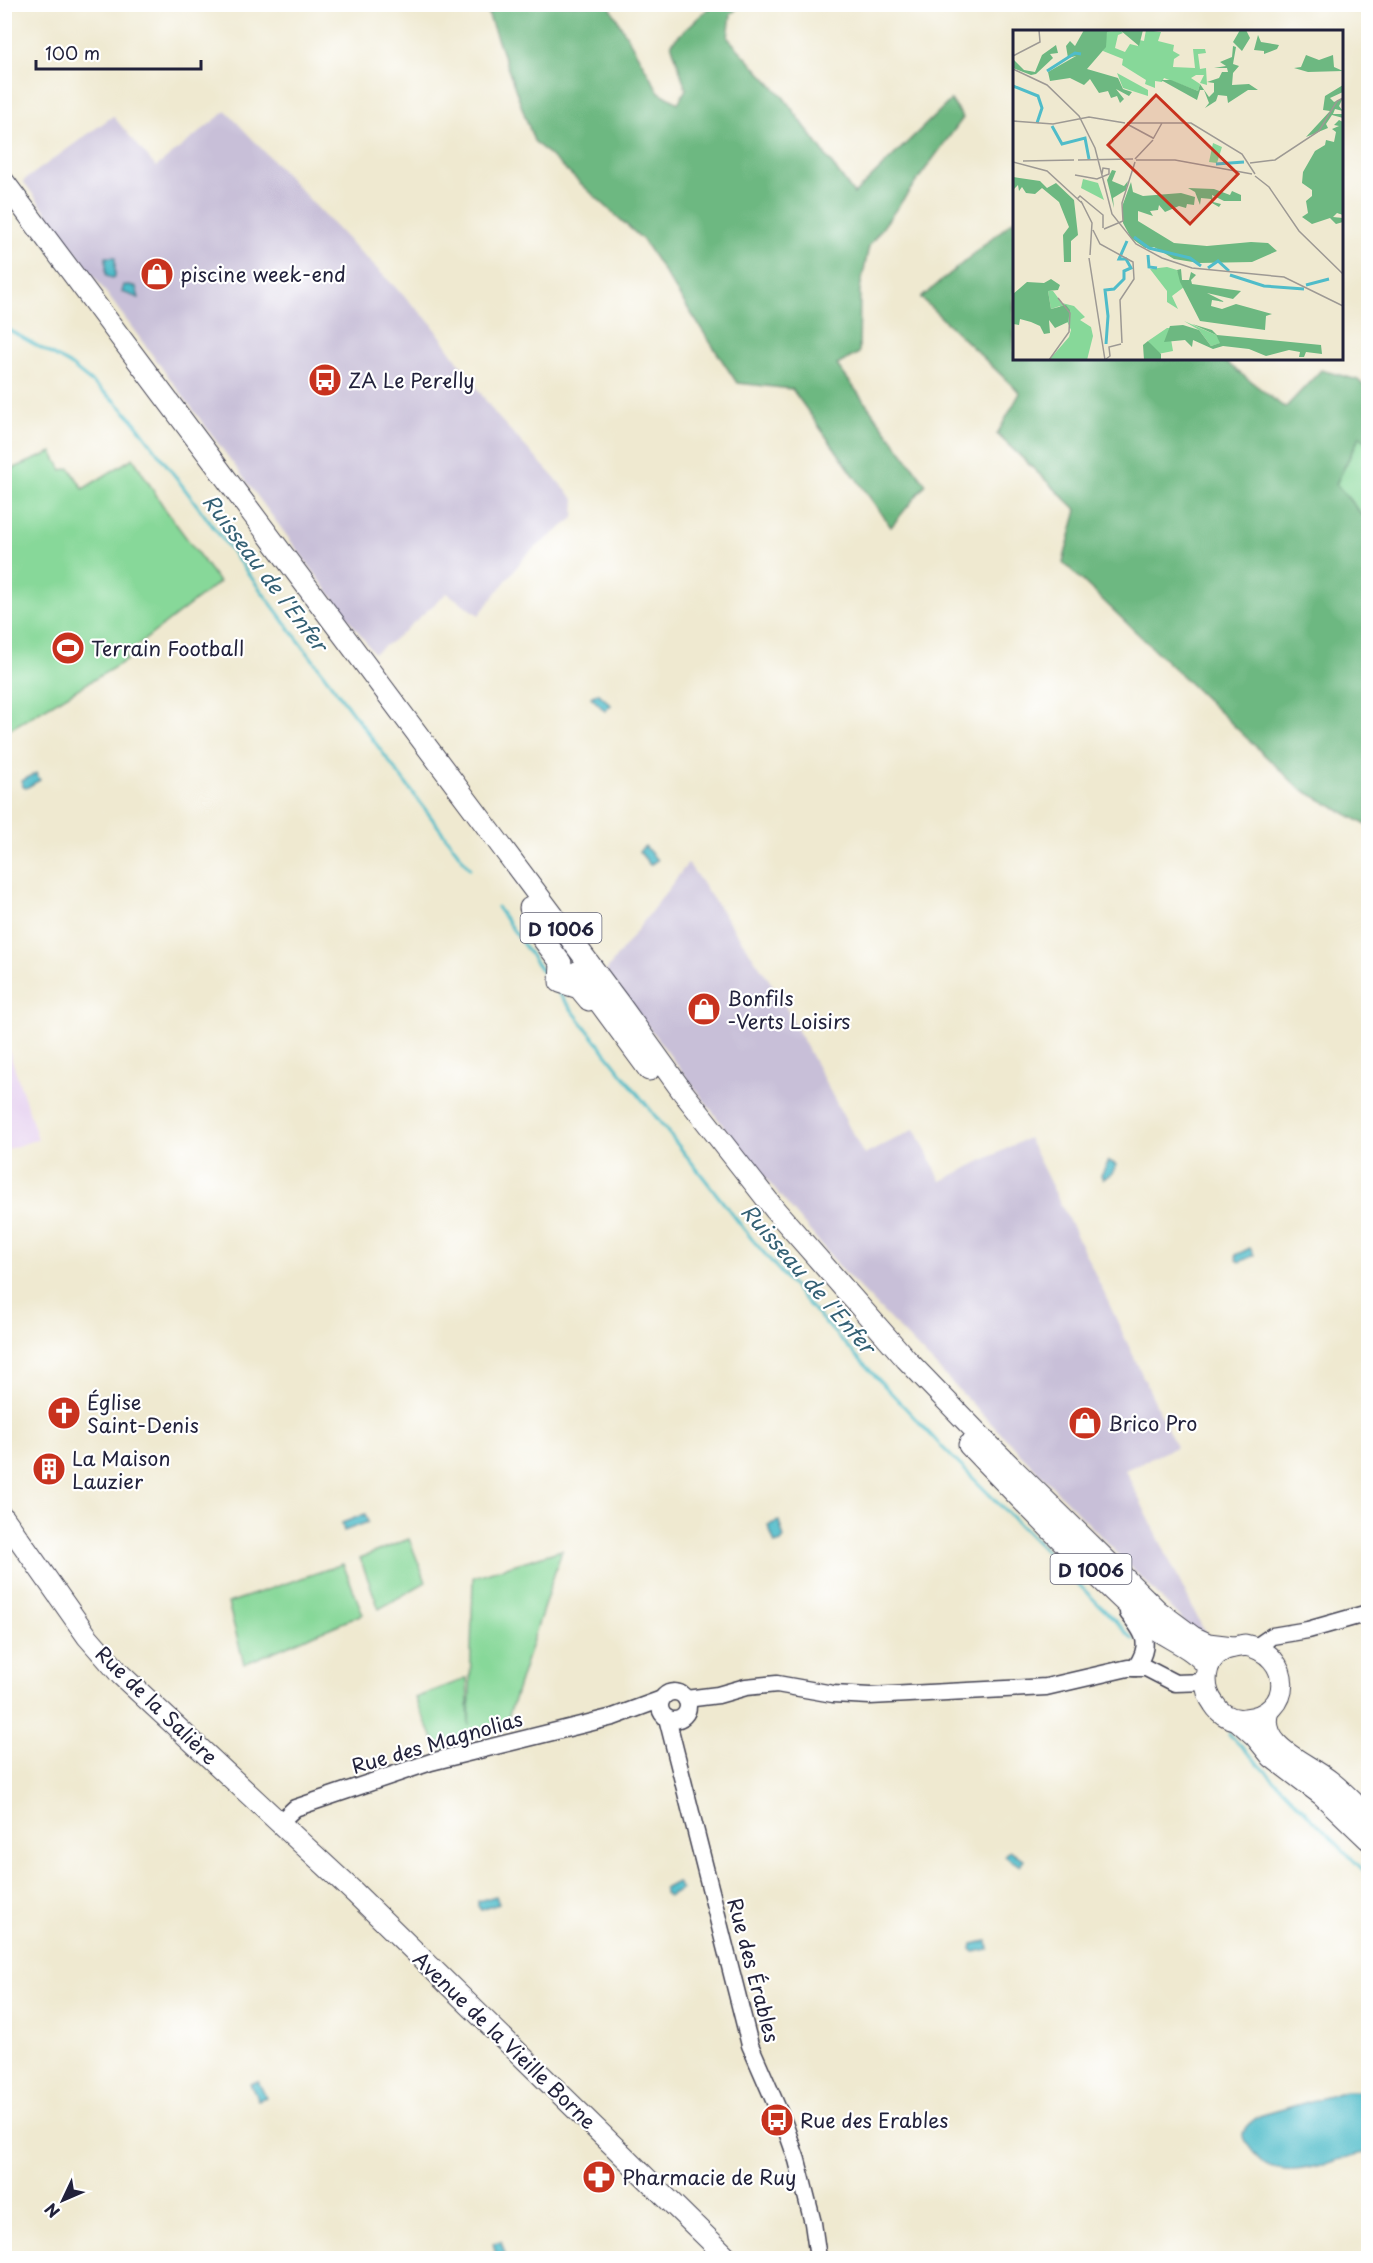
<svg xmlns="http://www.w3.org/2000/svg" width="1373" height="2263" font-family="'Playpen Sans',sans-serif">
<rect width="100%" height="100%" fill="#fff"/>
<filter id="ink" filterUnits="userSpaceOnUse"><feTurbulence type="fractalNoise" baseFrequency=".0167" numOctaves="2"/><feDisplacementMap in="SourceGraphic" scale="12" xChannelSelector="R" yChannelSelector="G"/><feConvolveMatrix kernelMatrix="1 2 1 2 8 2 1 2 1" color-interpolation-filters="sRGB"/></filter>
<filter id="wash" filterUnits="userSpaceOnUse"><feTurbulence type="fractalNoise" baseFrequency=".008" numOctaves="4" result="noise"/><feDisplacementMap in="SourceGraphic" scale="24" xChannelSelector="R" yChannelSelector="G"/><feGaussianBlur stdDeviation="1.35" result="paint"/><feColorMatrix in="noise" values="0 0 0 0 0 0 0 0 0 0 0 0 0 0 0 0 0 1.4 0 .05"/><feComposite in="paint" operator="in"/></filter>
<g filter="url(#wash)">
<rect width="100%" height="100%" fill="#efe9d0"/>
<!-- built -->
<path fill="#e6d2f0" d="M4,1036L38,1139L5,1150H4Z"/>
<!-- industrial -->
<g fill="#c8bfd8">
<path d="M226,111L344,236L431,323L496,415L575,500L574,518L526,555L479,615L447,593L395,639L374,653L23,181L113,116L156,167Z"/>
<path d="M688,863L778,993L864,1155L915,1129L941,1181L1028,1138L1089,1261L1176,1447L1125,1470L1206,1635L1190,1628L846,1274L740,1148L606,971Z"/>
</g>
<!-- green -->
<g fill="#87d899" stroke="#547d6a" stroke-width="1.5">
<path d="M1360,435L1368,444V522L1336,484Z"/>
<path d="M52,452L62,470L70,468L83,489L133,458L165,509L219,582L125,655L127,660L5,732V472Z"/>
<path d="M409,1539L426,1582L379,1609L360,1558Z"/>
<path d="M562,1550L506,1724L468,1732V1742L443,1750L436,1745L415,1698L467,1678L469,1725L473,1577Z"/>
<path d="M343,1564L363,1614L244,1664L228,1603Z"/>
</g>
<!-- forest -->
<g fill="#6db881" stroke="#486d5e" stroke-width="1.5">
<path d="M485,5H609L659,92L678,103L686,89L671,43L712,5H741L731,14L728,38L784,98L854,194L951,100L963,118L869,246L860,289L859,353L837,365L926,484L891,527L792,389L737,383L643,240L534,141Z"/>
<path d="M1014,220V358L1222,359L1285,408L1321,370L1358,380L1368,390V444L1360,436L1336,484L1368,522V826L1299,788L1063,562L1077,510L997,434L1020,393L921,298Z"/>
</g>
<!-- water -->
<g fill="#4fbcc9" stroke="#386f82" stroke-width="1.5">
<path d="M106,257H115V276L112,278L106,276Z"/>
<path d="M124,285L136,287L139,298L122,292Z"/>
<path d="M598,693L611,705L605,711L591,697Z"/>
<path d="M36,773L40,780L26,788L23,787L22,781Z"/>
<path d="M645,846L657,860L650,865L639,851Z"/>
<path d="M1109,1161L1117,1165L1112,1174L1103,1179L1101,1175Z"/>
<path d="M1250,1248L1254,1255L1240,1262L1237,1260L1236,1255Z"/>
<path d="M365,1514L368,1522L344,1531L342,1523Z"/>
<path d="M779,1521L784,1538L781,1542L775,1544L768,1525Z"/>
<path d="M1010,1850L1024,1860L1020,1866L1005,1856Z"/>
<path d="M677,1882L681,1890L668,1897L664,1894V1889Z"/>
<path d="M496,1896L499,1904L481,1910L478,1906V1901Z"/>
<path d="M988,1941L989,1949L974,1952L971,1949L972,1944Z"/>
<path d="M258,2081L266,2097L258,2100L250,2084Z"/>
<path d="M1346,2091H1368V2153C1360,2152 1350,2157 1341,2159C1319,2166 1284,2178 1263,2163C1257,2158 1250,2148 1245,2141C1238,2130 1251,2122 1259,2116Z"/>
<path d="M501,2241L506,2257L497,2258L493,2243Z"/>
</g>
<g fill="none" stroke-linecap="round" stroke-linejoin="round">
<!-- stream -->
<g stroke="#4fbcc9" stroke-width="3">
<path d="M4,327L69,364L115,401L133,420L470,869"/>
<path d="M497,907L551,984"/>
<path d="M557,991L751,1238L816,1313L944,1449L1133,1639"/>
<path d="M1229,1734L1368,1875"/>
</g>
</g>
</g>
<g filter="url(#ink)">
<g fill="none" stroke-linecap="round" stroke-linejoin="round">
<defs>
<g id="minor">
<path d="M1128,1613C1145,1634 1152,1645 1135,1668"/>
<path d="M1256,1647L1272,1636L1308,1630L1368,1613"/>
<circle cx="674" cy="1706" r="14"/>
<path d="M686,1699L718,1695L746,1687L777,1684L833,1694L870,1696L1046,1687L1128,1668H1146L1175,1683L1207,1682"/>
<path d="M667,1718L750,2045L784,2123L797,2160L813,2223L818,2258"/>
<path d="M280,1822L295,1808L431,1762L613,1717L662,1699"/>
</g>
<g id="major">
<path d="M4,182L618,1002L682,1091L776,1211L906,1359L995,1451L1158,1611L1193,1637L1208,1644L1233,1647"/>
<path d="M530,908L539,934L561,963L560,982L579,988L589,1000"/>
<path d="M577,972L649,1070"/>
<path d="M969,1445C1026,1505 1084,1565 1145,1621C1165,1639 1192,1645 1208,1667"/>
<path d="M4,1518L87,1636L121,1675L355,1893L728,2258"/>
<path d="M1245,1645C1294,1654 1294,1715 1245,1719C1232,1721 1221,1715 1214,1704C1202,1688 1203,1661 1222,1651C1229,1647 1237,1647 1245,1645Z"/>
<path d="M1269,1711C1257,1748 1309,1763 1331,1782C1345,1793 1356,1805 1368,1817"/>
<path d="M1237,1720L1255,1736L1272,1757L1322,1795L1368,1839"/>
</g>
</defs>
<!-- minor casing -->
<use href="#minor" stroke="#414051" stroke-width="19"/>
<!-- major casing -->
<use href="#major" stroke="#414051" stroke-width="23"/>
<!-- minor -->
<use href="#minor" stroke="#fff" stroke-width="16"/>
<!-- major -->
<use href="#major" stroke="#fff" stroke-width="21"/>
</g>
</g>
<!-- icons -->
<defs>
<symbol id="shop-disc" viewBox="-11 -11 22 22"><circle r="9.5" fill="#c8321e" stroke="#fff"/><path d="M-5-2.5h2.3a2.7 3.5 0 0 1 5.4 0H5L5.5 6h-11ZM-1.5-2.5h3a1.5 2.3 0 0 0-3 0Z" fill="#fff"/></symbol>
<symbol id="bus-disc" viewBox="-11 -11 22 22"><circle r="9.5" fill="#c8321e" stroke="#fff"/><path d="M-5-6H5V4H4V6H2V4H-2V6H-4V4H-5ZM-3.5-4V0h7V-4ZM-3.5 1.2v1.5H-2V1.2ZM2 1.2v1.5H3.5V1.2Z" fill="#fff"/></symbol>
<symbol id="stadium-disc" viewBox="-11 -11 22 22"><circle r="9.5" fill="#c8321e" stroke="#fff"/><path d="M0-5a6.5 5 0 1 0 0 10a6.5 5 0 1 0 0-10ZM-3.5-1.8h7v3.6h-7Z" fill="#fff"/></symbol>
<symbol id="church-disc" viewBox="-11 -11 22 22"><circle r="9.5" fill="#c8321e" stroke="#fff"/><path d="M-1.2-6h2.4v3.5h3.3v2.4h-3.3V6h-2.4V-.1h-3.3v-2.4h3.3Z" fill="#fff"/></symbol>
<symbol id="building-disc" viewBox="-11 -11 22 22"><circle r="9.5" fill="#c8321e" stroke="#fff"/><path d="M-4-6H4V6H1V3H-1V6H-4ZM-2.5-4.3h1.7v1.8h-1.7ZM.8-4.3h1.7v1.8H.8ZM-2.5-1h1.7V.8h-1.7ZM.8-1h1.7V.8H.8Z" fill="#fff"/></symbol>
<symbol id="pharmacy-disc" viewBox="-11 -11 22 22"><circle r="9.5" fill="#c8321e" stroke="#fff"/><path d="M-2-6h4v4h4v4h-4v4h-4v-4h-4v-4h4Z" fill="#fff"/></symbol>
</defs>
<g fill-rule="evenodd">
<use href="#shop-disc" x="138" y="255" width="38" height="38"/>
<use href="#bus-disc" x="306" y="361" width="38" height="38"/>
<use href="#stadium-disc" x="49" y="629" width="38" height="38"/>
<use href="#shop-disc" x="685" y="990" width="38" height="38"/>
<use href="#church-disc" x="45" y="1394" width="38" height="38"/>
<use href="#shop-disc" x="1066" y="1404" width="38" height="38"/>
<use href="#building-disc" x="30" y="1450" width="38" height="38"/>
<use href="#bus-disc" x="758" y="2101" width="38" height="38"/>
<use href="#pharmacy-disc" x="580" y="2158" width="38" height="38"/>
</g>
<g text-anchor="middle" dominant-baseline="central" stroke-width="4.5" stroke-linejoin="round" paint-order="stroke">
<!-- shield labels -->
<g fill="#fff" stroke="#646476" stroke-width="1.5">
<rect x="520.5" y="913" width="81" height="30" rx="4.5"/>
<rect x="1050.5" y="1554" width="81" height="30" rx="4.5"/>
</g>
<g font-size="18" font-weight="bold" fill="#22223b">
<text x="561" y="928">D 1006</text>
<text x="1091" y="1569">D 1006</text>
</g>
<!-- poi labels -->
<g font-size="20" fill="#22223b" stroke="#fff" text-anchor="start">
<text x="180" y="274">piscine week-end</text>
<text x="348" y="380">ZA Le Perelly</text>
<text x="91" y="648">Terrain Football</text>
<text x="727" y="998">Bonfils<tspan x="727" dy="23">-Verts Loisirs</tspan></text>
<text x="87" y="1402">Église<tspan x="87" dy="23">Saint-Denis</tspan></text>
<text x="1108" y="1423">Brico Pro</text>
<text x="72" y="1458">La Maison<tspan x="72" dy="23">Lauzier</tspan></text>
<text x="800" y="2120">Rue des Erables</text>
<text x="622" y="2177">Pharmacie de Ruy</text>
</g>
<!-- street labels -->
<g font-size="20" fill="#22223b" stroke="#fff">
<text transform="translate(157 1705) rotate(44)">Rue de la Salière</text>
<text transform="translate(437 1742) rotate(-16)">Rue des Magnolias</text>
<text transform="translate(754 1970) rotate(75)">Rue des Érables</text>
<text transform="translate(505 2040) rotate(44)">Avenue de la Vieille Borne</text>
</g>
<!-- water labels -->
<g font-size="21" font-style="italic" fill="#346074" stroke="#fff">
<text transform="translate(266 572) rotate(53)">Ruisseau de l'Enfer</text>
<text transform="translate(809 1278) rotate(49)">Ruisseau de l'Enfer</text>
</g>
</g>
<!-- overview -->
<g transform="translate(1013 30)">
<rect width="330" height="330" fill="#efe9d0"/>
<path d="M107,0L110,3L105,5L102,18L112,22L117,14L125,16L126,10L131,11L133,0L148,2L145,11L161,15L160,21L167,25L161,29L160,37L182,38L180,19H192L193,23L185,24L187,39L193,38L194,55L187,53L191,45H183L178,48L187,54L185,61L151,48L149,52L142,51V58L132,54L133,50L109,35L110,29L90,21L94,2ZM104,43L135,60V66L110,58ZM200,113L209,117L204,133L196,132ZM70,149L85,153L91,170L68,158ZM154,237L164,240L171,257L159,266L165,279L154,272V261L137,239ZM35,261H40L49,273L61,276L72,287L67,290L78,297L80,306L74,330H36L56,307L58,300L47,276L38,279ZM171,291L203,305L208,313L198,316L186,300ZM154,298H159L154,309H158L160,321L145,324L135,311Z" fill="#87d899"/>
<path d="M71,0H130L126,16L107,0L94,2L93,17L74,39L105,48L110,59L119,62L116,66L103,59L111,69L107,73L104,66L98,68L95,61L86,63L77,49L71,55L57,48L37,51L35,42L63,26L55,28L53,16L57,11L62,16ZM227,0H233L237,8L229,21L220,12ZM245,5L248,12L266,15L264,19L251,24V21L241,20ZM43,15L45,23L37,24L40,28L23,44L18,45L0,38L1,30L11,40L22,42L29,25ZM220,16L223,17L220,34L226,36L220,43L219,55L236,54L245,60H235L215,73L214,66L205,65L203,71L192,78L196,73L191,60H187L184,70L148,50H158L185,61L187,54L196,67L201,62V53L194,52L206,48L209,42H215L214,38H201L213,36L207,32L219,27ZM293,25L306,30L320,25L321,37L330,41L295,42L281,38L288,37ZM330,55V62L317,68L321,72L330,68L326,76L330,81L322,79L320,84H330V88L319,85L313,94L315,98L293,107L317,81L310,80L312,66ZM326,90L330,92V185L324,183L320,187L330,188V192L323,194L317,188L299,194L289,187L295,183L293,171L299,166V160L289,153L290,142L302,121L312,115L313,110L321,112L323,102L319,99L326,96L321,95ZM99,140L103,141L99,151L111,156L115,151L113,160L100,168L101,178L94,150ZM0,147L27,151L34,158L43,153L61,170L65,205L58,211V232H51L50,205L56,197L46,172L29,158L22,164L13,163L9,157L6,161L5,155L0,160ZM118,152L120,162L130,166L168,163L182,167L181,175L174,174L173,178L166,176L152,182L146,175L145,180L137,181L140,186L125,181V191L161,213L194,216L238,212L255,213L264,221L239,232L186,233L161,229L141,217L132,218L118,208L110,193V174ZM175,158L201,159L217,165L219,161L228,165V171H211L199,165L200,172L208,174L206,177L199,173L198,169L188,168L187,175L182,162ZM168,239L169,250H176L178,242L183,245L178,250L179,254L228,261L220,269L194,263L212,272L199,270L198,276L209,279L223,274L259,284L253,286L252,300L187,291L167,252L164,240ZM38,249L47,255L45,260L35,261L38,279L53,275L57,280L55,292L42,298L36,290L37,303L31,304L27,296L18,292L7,289L6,295L0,294V264L14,252L31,253ZM179,294L199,300L204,305L308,315L309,324L293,322L291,327H286L287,322L276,320L253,326L236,319L210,316L200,319L180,310L179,317L172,310L151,312L157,296L170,295L186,300L198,316L207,313L203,305ZM135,311L148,324V330H131L130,315Z" fill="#6db881"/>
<path fill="none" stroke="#4fbcc9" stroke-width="3" d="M34,41L62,23L68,24M0,56L25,66L29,78L24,93M39,96L49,114L72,108L76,129M203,134L231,132M121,207L136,218L177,228L188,236M135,225L136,237L144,238M195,238L205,231L216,241M217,245L251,256L291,259M293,255L316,249M93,314L95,286L92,260L101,259L111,249V241L118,238L113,229H106L114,211"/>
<path fill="none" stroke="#9d9994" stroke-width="1.5" d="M0,26L27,12L26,0M0,39L34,55L66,86L82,118L99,184L123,214L149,228L179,238L271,247L330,276M0,91L40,94L76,87L112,93M114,93H178L229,124L242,144M114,94L140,108M140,109L149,93M122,129L140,110M65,130L120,129M123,130H162L239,144M10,131L61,130M0,132L34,141L70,174M237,133L262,130L306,101L324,71L330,68M62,145L84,149L96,144V139L90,138L89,144M242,146L256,157L286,201L330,244M64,169L67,166L90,185V198M68,171L79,193L77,225M91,199L110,191L109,173L122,132M80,200L87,214L120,232L121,249L107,270L109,313M76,228L92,330M93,329L97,326L96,317L108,314M36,330L56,302L57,283L45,268"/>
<path fill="#c8321e" fill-opacity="0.15" stroke="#c8321e" stroke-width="3" d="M143,65L225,144L177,194L95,115Z"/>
<rect width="330" height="330" fill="none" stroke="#22223b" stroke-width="3"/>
</g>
<!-- margin -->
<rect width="1373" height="2263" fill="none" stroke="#fff" stroke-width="24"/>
<!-- north arrow -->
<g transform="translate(63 2200) rotate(226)" stroke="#ffffff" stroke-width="4.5" paint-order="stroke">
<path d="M0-4.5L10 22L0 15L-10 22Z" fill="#22223b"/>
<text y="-9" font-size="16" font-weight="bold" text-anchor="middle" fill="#22223b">N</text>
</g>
<!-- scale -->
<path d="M36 60v9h165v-9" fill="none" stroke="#22223b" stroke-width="3"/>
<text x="45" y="60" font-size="18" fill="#22223b" stroke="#ffffff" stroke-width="4.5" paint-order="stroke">100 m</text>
</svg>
